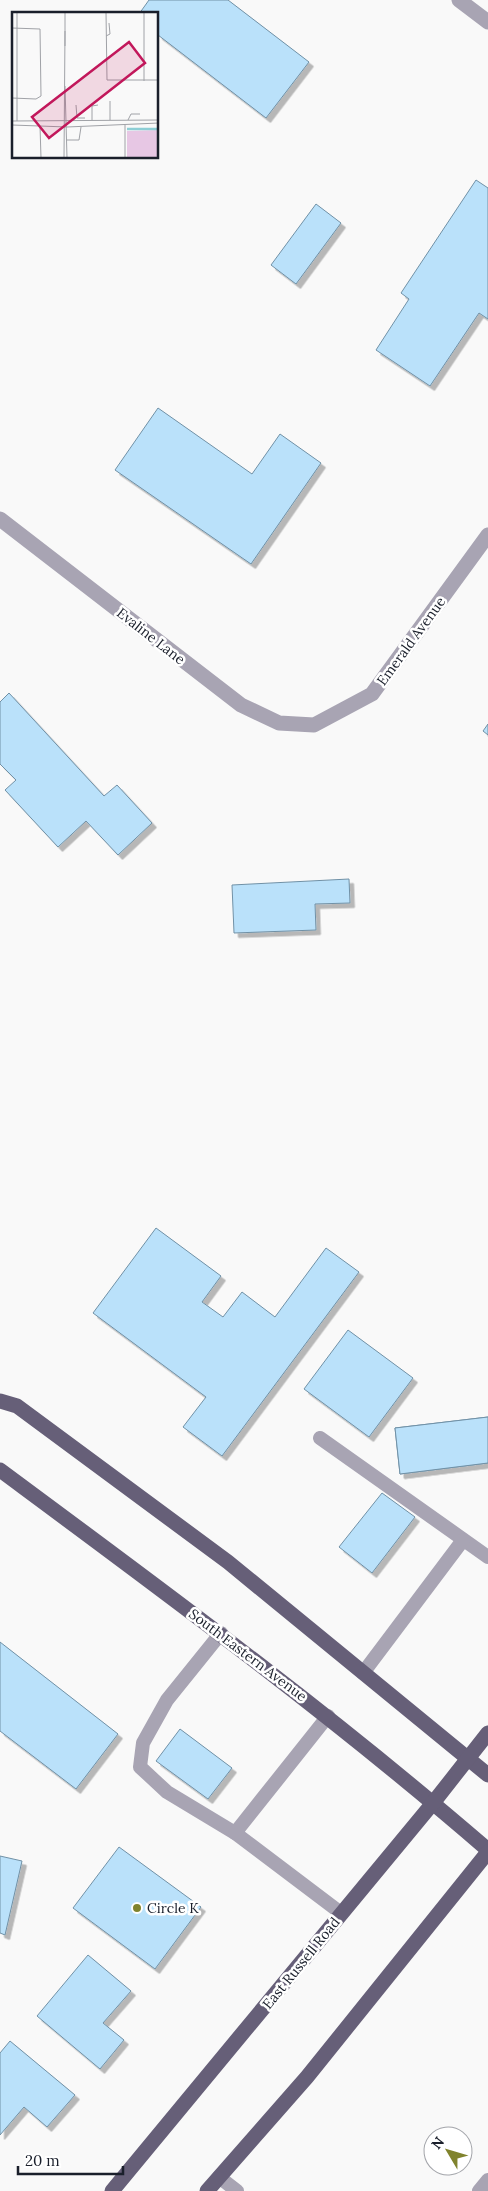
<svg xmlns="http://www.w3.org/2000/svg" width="488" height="2191" font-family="Lora,serif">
<defs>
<filter id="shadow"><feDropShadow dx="4.5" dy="4.5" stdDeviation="0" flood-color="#0004"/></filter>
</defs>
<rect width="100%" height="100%" fill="#f9f9f9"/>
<!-- building -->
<g fill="#bae1fa" stroke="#7191a6" filter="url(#shadow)">
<path d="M149,0H228L309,62L266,118L158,35V14H139Z"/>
<path d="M476,180L488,188V319L479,313L430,386L376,350L409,299L401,293Z"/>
<path d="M316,204L341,223L296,284L271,265Z"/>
<path d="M158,408L252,474L280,434L321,463L251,564L115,470Z"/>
<path d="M9,693L104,796L117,785L152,823L118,855L86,821L58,847L5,790L16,780L0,764V702Z"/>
<path d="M488,724V735L483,731Z"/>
<path d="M349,879L350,903L315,904L316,930L234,933L232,885Z"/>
<path d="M156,1228L221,1276L202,1302L223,1317L242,1292L275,1317L326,1248L359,1272L222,1456L183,1427L206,1397L93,1313Z"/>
<path d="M348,1330L413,1378L369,1437L304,1389Z"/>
<path d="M488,1417V1463L400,1474L395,1428Z"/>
<path d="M488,1417V1463L400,1474L395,1428Z"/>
<path d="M382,1493L415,1517L372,1573L339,1547Z"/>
<path d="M0,1642L118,1734L76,1789L0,1731Z"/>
<path d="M180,1729L232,1768L208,1799L156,1761Z"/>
<path d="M119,1847L201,1907L155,1969L73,1908Z"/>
<path d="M0,1856L22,1861L5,1935L0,1933Z"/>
<path d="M88,1955L131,1991L103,2023L124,2040L100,2069L37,2016Z"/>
<path d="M10,2041L75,2095L47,2127L24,2107L0,2135V2053Z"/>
</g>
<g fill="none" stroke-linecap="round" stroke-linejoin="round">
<!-- lane -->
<g stroke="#a8a4b3" stroke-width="14">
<path d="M320,1438L488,1557"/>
<path d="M221,1633L167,1700L143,1743L140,1767L167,1792L235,1833"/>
<path d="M363,1673L463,1540"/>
<path d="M328,1716L235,1833L341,1913"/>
<path d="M219,2177L237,2191"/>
<path d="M479,2191L488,2180"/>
</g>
<!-- street -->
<g stroke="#a8a4b3" stroke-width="15">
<path d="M459,0L488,22"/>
<path d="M0,519L241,705L279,723L314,725L372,694L488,535"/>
</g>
<!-- primary -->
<g stroke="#665f78" stroke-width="15">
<path d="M0,1401L17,1406L228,1562L488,1775"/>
<path d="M0,1470C166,1593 332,1715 488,1850"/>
<path d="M112,2191L433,1803L488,1733"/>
<path d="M207,2191L307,2077L488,1852"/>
</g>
</g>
<!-- markers -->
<circle fill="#80832d" stroke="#fff" stroke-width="2" cx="137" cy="1908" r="5"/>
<g text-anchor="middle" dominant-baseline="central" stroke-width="5" stroke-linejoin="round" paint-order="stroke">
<!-- street labels -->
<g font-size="14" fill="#1a1f2b" stroke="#fff">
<text transform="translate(151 636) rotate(38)">Evaline Lane</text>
<text transform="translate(411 641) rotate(-54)">Emerald Avenue</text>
<text transform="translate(248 1655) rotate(37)">South Eastern Avenue</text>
<text transform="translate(301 1963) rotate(-51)">East Russell Road</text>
</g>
<!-- poi labels -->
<g font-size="14" fill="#1a1f2b" stroke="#fff" text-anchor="start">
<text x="147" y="1908">Circle K</text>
</g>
</g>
<!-- overview -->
<g transform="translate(12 12)">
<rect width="146" height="146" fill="#f9f9f9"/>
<path d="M147,118L146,146H115V119Z" fill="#e7c7e4"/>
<path fill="none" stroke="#8dced5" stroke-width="2.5" d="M115,117H147"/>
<path fill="none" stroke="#a0a2a7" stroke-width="1" d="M5,0V109M53,0V34M94,0L95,68H147M132,0V69M0,16L28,17L29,84L24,87L0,86M94,24L98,22L97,11M53,74L55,146M98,89V108M64,93L65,106H73M80,108V94L86,93M116,108L119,102H128M0,109L147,108M0,113L55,115L147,111M113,113V146M28,114L29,146M55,128H67L69,115M52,146L53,19"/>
<path fill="#c2185b" fill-opacity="0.15" stroke="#c2185b" stroke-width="2.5" d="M117,30L133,51L37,126L20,105Z"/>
<rect width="146" height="146" fill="none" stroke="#1a1f2b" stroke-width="2.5"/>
</g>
<!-- north arrow -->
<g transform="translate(448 2151) rotate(308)"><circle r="24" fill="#ffffff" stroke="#a3a5aa"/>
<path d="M0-4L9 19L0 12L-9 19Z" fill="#80832d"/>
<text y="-8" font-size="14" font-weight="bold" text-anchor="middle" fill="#1a1f2b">N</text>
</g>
<!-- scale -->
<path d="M18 2166v8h105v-8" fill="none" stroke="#1a1f2b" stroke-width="2.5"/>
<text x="25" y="2166" font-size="15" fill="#1a1f2b" stroke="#ffffff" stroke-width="4" paint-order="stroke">20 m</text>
</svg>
